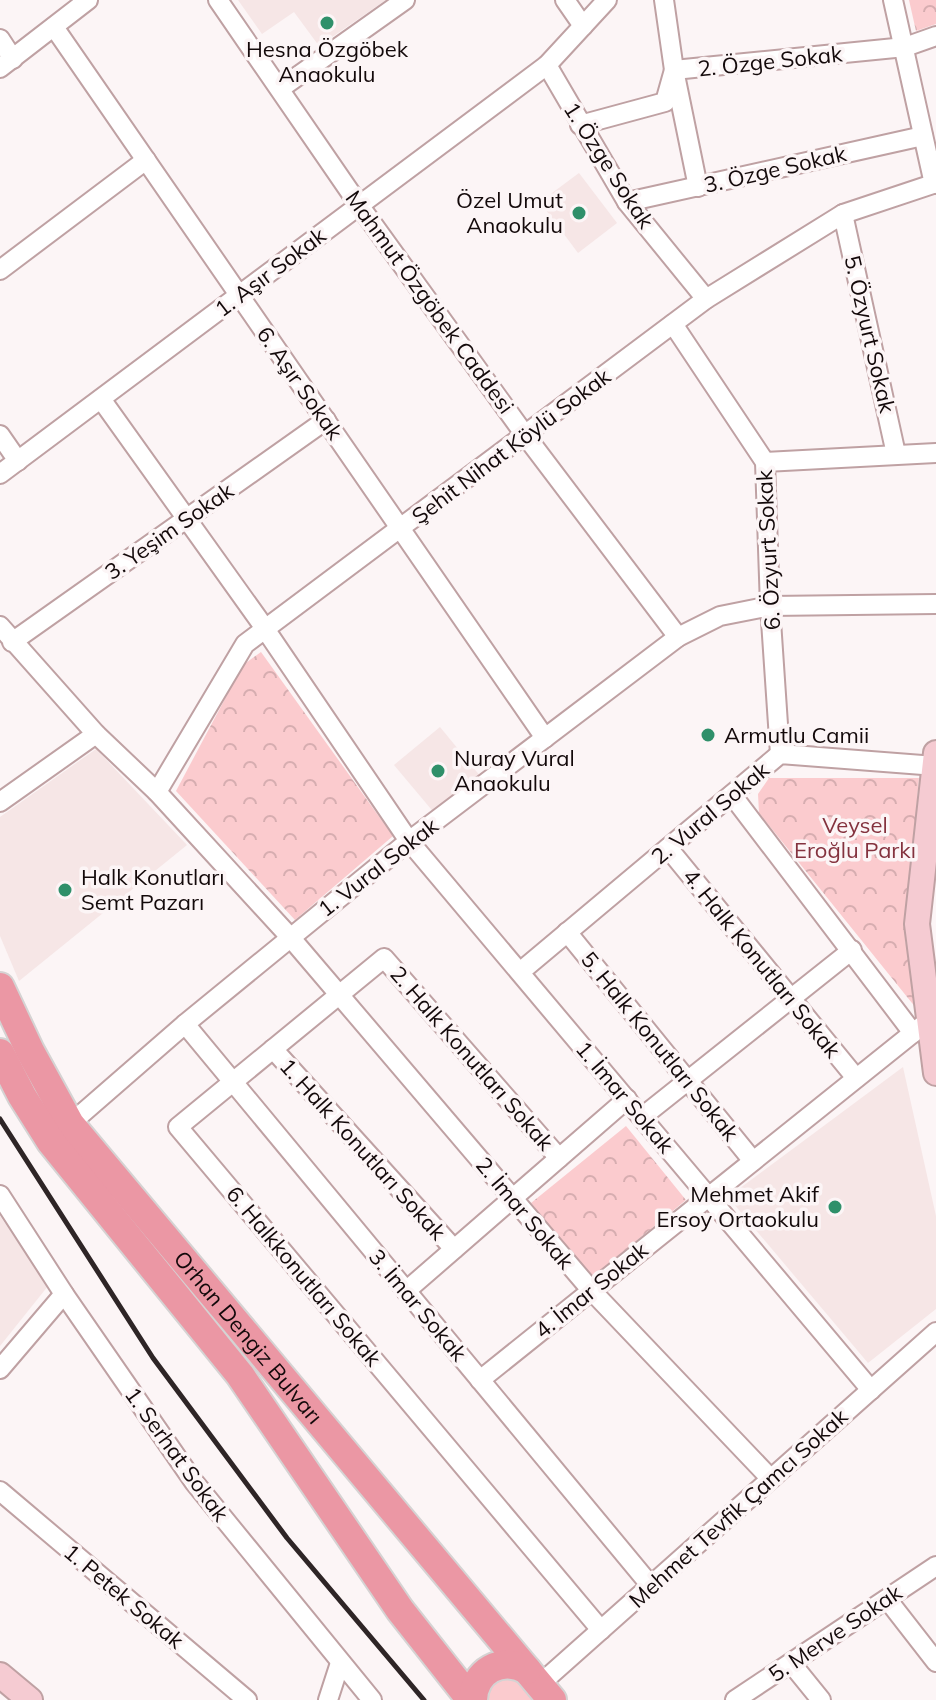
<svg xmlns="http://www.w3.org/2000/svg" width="936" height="1700" font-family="Mulish,sans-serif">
<defs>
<pattern id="park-crowns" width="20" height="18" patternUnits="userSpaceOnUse" patternTransform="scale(2)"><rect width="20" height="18" fill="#fbcbce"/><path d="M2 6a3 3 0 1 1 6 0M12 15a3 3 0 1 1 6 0" fill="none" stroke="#d6adb0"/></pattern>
</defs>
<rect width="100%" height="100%" fill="#fcf5f6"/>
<!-- built -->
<g fill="#f6e6e6">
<path d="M238,0H386L319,46L294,12L262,34Z"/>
<path d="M579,173L617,223L578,253L540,202Z"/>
<path d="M440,727L481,777L436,815L394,765Z"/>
<path d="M96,749L187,845L19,981L0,936V817Z"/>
<path d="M903,1067L936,1216V1309L868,1363L728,1197Z"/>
<path d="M0,1216L48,1286L0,1346Z"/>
</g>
<!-- grass -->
<path fill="#fbcbce" d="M508,1672L532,1692L533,1700H483V1692Z"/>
<!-- park -->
<g fill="url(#park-crowns)">
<path d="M909,0H936V24L916,31Z"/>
<path d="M261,652L393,836L295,920L176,791L243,665Z"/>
<path d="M769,778H919L905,939L920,1013L759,813L758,794Z"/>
<path d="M626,1126L686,1200L591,1278L531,1203Z"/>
</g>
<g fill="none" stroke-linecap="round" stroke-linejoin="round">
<defs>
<g id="street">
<path d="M218,0L359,205L525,435L678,637"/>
<path d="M565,0L583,26"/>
<path d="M664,0L674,70L698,187"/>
<path d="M893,0L934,184"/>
<path d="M54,27L545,738"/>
<path d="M0,39L13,59"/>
<path d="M547,65L627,202L706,299"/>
<path d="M0,68L88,0"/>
<path d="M281,88L405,0"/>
<path d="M580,125L665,102L674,70L905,47L936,36"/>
<path d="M627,202L923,136"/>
<path d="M843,214L896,454"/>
<path d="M0,270L146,160"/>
<path d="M673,324L765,462L770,606L780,754"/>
<path d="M101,399L259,620L409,841L871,1390"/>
<path d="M0,435L18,461"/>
<path d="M765,462L936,453"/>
<path d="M0,474L547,65L607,0"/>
<path d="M0,626L96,734L157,792L290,937L591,1290L771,1479"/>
<path d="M12,642L326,420"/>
<path d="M157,792L245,644L706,299L843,214L936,183"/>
<path d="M732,795L913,1033"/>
<path d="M0,802L96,734"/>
<path d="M668,848L856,1078"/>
<path d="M567,932L753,1161"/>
<path d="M520,972L780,754L936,766"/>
<path d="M185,1024L651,1586"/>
<path d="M273,1049L454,1249"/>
<path d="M642,1117L852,950"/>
<path d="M70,1124L185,1024L409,841L678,637L720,616L770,606L936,604"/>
<path d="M559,1158L384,958L178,1127L601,1630"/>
<path d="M0,1195L64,1294L194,1482L372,1700"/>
<path d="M406,1291L627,1099"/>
<path d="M0,1369L64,1294"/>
<path d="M480,1380L928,1021L936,1018"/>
<path d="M0,1491L247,1700"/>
<path d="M887,1599L936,1662"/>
<path d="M791,1663L821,1700"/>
<path d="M539,1685L936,1332"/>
<path d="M328,1700L340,1663"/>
<path d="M735,1700L936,1566"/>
</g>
<g id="secondary">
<path d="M936,753L917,924L936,1073"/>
<path d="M0,1675L30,1700"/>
</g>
<g id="primary">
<path id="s1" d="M0,987L30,1051L70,1124L552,1700"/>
<path d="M0,1053L22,1096L51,1142L240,1375L400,1610L471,1700"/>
<path d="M473,1700C474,1671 501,1656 527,1670"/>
</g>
</defs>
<!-- street casing -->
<use href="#street" stroke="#bfa1a3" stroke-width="22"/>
<!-- secondary casing -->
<use href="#secondary" stroke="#bfa1a3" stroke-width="28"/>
<!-- primary casing -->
<use href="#primary" stroke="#d5d3d3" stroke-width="32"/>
<!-- street -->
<use href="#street" stroke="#fff" stroke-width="18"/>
<!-- secondary -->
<use href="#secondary" stroke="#f5cbd2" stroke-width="24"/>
<!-- primary -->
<use href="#primary" stroke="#eb97a4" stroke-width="28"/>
<!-- rail -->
<path stroke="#2e2526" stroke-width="5" d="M0,1119L153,1358L287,1538L424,1700"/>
</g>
<!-- markers -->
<g fill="#2f906a" stroke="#fcf5f6" stroke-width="3">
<circle cx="327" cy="23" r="8"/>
<circle cx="579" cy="213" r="8"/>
<circle cx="708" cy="735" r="8"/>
<circle cx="438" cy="771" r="8"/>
<circle cx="65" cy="890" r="8"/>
<circle cx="835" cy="1207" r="8"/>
</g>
<g text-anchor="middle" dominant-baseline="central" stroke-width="7" stroke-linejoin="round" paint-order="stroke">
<!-- poi labels -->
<g font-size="22" fill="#13090a" stroke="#fcf5f6" text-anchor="start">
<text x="327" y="49" text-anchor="middle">Hesna Özgöbek<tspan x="327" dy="25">Anaokulu</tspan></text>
<text x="563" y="200" text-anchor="end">Özel Umut<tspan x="563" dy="25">Anaokulu</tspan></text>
<text x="724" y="735">Armutlu Camii</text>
<text x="454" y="758">Nuray Vural<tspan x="454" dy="25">Anaokulu</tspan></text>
<text x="81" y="877">Halk Konutları<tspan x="81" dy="25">Semt Pazarı</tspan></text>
<text x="819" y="1194" text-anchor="end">Mehmet Akif<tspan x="819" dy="25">Ersoy Ortaokulu</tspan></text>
</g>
<!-- street labels -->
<g font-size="22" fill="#13090a" stroke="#fcf5f6">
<text transform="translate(770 61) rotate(-6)">2. Özge Sokak</text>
<text transform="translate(609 165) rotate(57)">1. Özge Sokak</text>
<text transform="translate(775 169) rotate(-13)">3. Özge Sokak</text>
<text transform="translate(270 272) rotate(-37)">1. Aşır Sokak</text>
<text transform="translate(430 302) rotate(54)">Mahmut Özgöbek Caddesi</text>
<text transform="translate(870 334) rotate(77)">5. Özyurt Sokak</text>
<text transform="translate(300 383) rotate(55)">6. Aşır Sokak</text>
<text transform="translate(511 446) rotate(-37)">Şehit Nihat Köylü Sokak</text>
<text transform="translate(169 531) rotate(-35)">3. Yeşim Sokak</text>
<text transform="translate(768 550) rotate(-93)">6. Özyurt Sokak</text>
<text transform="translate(710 813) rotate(-40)">2. Vural Sokak</text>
<text transform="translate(378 867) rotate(-38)">1. Vural Sokak</text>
<text transform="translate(762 963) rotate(51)">4. Halk Konutları Sokak</text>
<text transform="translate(660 1046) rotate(51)">5. Halk Konutları Sokak</text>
<text transform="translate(472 1058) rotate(49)">2. Halk Konutları Sokak</text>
<text transform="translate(625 1097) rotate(50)">1. İmar Sokak</text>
<text transform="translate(363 1149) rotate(48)">1. Halk Konutları Sokak</text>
<text transform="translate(525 1213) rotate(50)">2. İmar Sokak</text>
<text transform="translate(304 1276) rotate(50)">6. Halkkonutları Sokak</text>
<text transform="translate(591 1290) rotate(-39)">4. İmar Sokak</text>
<text transform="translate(418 1305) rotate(50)">3. İmar Sokak</text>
<text stroke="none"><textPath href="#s1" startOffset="432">Orhan Dengiz Bulvarı</textPath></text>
<text transform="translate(177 1454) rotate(54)">1. Serhat Sokak</text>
<text transform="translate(738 1508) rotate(-42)">Mehmet Tevfik Çamcı Sokak</text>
<text transform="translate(124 1596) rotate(40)">1. Petek Sokak</text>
<text transform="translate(835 1633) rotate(-34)">5. Merve Sokak</text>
</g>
<!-- park labels -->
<g font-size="22" fill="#84323e" stroke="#fcf5f6">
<text x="855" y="825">Veysel<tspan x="855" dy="25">Eroğlu Parkı</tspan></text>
</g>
</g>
</svg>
